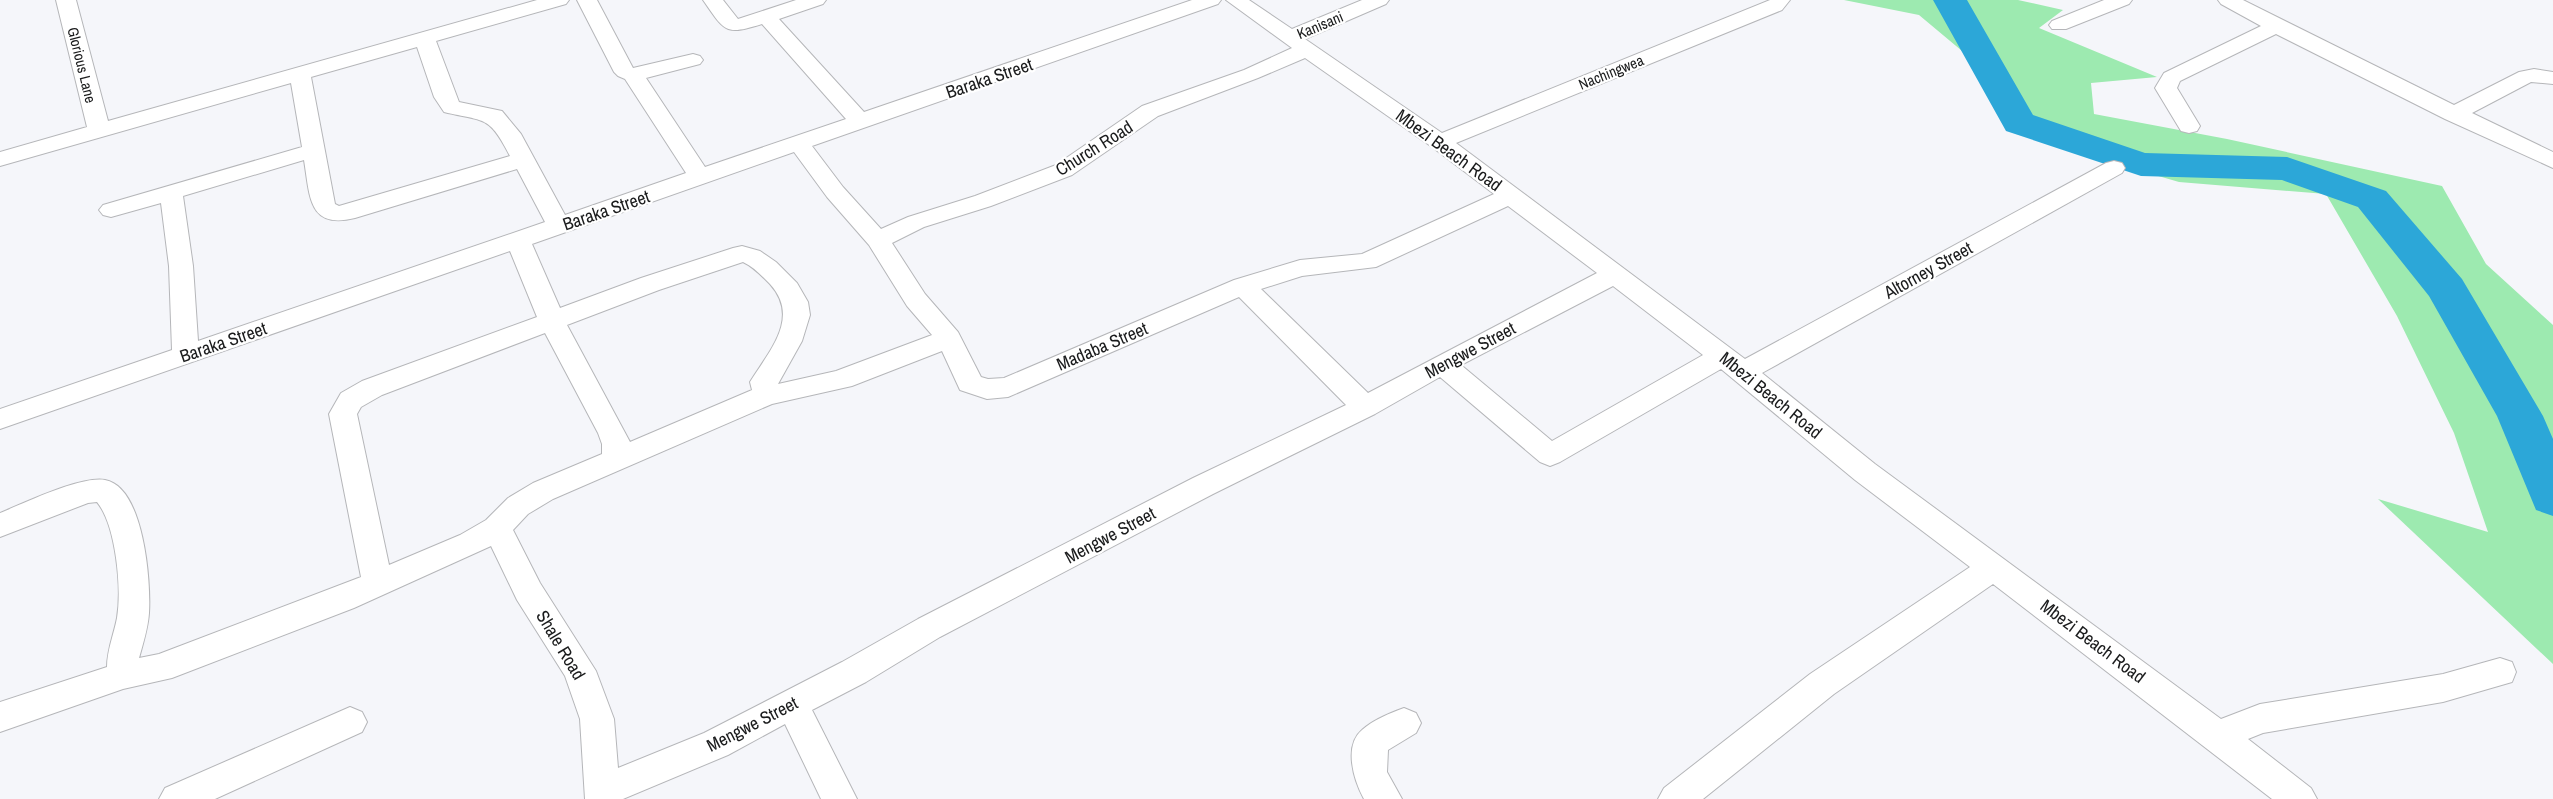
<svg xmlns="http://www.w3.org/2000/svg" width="2553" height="799" font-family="'Archivo Narrow',sans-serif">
<rect width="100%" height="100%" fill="#f5f6fa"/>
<!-- green -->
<path fill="#9deab0" d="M1844,0H2018L2063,10L2039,28L2157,77L2091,83L2094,114L2227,139L2442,186L2486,264L2553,325V664L2378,499L2488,532L2454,433L2397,316L2326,194L2179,182L2086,155L2019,128L1986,71L1919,15Z"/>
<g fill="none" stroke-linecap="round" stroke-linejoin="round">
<!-- river -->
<path fill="#2ca7d8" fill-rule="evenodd" d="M1933,0H1967L2033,115L2145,153L2287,157L2386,191L2462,279L2543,416L2553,439V516L2536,510L2497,416L2429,296L2358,207L2282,180L2141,176L2006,131Z"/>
<defs>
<g id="minor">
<path d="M56,0H76L108,121L537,0H569L566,4L436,41L459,102L502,111L521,134L565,215L686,173L625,79L618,76L614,72L577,0H597L633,68L693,54L700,56L703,60L700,64L646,78L705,167L846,119L762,24C724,36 725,31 703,0H723L738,19L796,0H826L823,4L779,19L864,112L1192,0H1221L1218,4L812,146L843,187L881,229L908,217L975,196L1056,165L1142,106L1244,70L1292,48L1226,0H1249L1292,29L1362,0H1389L1386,4L1305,39L1442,133L1770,0H1790L1782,10L1456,143L1745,359L2106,163L2114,161L2122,163L2125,168L2122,173L1762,373L1875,464L2221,719L2260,704L2443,674L2500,658L2512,662L2516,672L2512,682L2443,702L2263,733L2248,739L2311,788L2317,799H2272L1993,584L1834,694L1703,799H1658L1664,788L1810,674L1970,567L1855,480L1721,369L1560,462L1550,466L1540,462L1440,377L1375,414L1213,494L940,637L866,682L812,710L857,799H821L785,724L728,755L623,799H585L580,719L565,676L517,600L491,546L354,608L172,678L123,689L0,732V702L107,667C107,650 114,634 117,618C122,588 116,525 97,502L88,503L0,537V513C25,503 80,476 105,480C144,487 151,582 149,613C148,628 143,644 139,658L159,654L361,577L329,414L341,393L362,381L537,317L510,251L0,429V409L172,350L169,266L161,203L111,217L103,215L99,210L103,205L302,147L291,83L0,166V152L87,127ZM417,47L434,97L444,112C486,122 489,115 510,156L339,206L335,204L311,77ZM1305,58L1432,147L1494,194L1362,254L1300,260L1234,280L1004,378L988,379L981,377L958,332L925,294L892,243L924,227L991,206L1072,175L1158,116L1258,78ZM794,152L827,197L869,245L907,306L932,335L836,371L778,384L802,341L810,315L808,302L797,283L776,262L760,251L742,246L733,248L641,278L560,308L532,244ZM304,160C310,196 308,230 355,218L517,169L545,222L198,341L193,266L183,196ZM1508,206L1597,273L1368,393L1261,289L1302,276L1376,267ZM743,262C754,267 762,276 770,284C801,318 769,351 750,382L752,390L630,442L567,325L659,290ZM1613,286L1703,355L1552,441L1461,365ZM1239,297L1346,405L1193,478L918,619L842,662L704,733L618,768L614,719L596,671L540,583L513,530L528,514L553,499L772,404L852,386L942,351L960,390L987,399L1008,397ZM545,333L598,433L602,444V454L533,483L508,498L486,520L460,535L389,565L357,414L361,407L382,395Z"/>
<path d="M2104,0H2132L2129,4L2066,29H2052L2049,25L2052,21Z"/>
<path d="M2218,0H2243L2454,105L2519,72L2534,69L2553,72V84L2531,82L2472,113L2553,152V168L2445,119L2276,34L2180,81L2177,88L2200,126L2197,131L2189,133L2181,131L2155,88L2164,73L2261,26L2221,4Z"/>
<path d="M350,707L362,712L367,722L362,732L215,799H159L165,788Z"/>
<path d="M1404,708L1416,713L1421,723L1416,733L1388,750L1387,772L1402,799H1364C1354,781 1343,746 1362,730C1373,720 1390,713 1404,708Z"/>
</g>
</defs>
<!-- minor casing -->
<use href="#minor" stroke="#b5b6b9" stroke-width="2"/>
<!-- minor -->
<use href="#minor" fill="#fff" fill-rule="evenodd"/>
</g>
<g text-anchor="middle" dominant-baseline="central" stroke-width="4.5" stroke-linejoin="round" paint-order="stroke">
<!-- far-street labels -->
<g font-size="15" fill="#1a1b1c" stroke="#fff">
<text transform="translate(1320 25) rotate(-23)">Kanisani</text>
<text transform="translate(82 65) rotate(76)">Glorious Lane</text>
<text transform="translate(1611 72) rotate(-22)">Nachingwea</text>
</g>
<!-- street labels -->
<g font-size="18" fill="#1a1b1c" stroke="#fff">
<text transform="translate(989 78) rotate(-19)">Baraka Street</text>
<text transform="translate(1094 148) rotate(-32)">Church Road</text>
<text transform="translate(1449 150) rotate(36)">Mbezi Beach Road</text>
<text transform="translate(606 210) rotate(-19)">Baraka Street</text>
<text transform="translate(1928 270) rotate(-29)">Altorney Street</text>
<text transform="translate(223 342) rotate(-19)">Baraka Street</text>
<text transform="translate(1102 346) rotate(-23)">Madaba Street</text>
<text transform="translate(1470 350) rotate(-28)">Mengwe Street</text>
<text transform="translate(1771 395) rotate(39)">Mbezi Beach Road</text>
<text transform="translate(1110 535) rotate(-28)">Mengwe Street</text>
<text transform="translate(2093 641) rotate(37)">Mbezi Beach Road</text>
<text transform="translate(561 645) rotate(59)">Shale Road</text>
<text transform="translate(752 724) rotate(-27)">Mengwe Street</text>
</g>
</g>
</svg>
